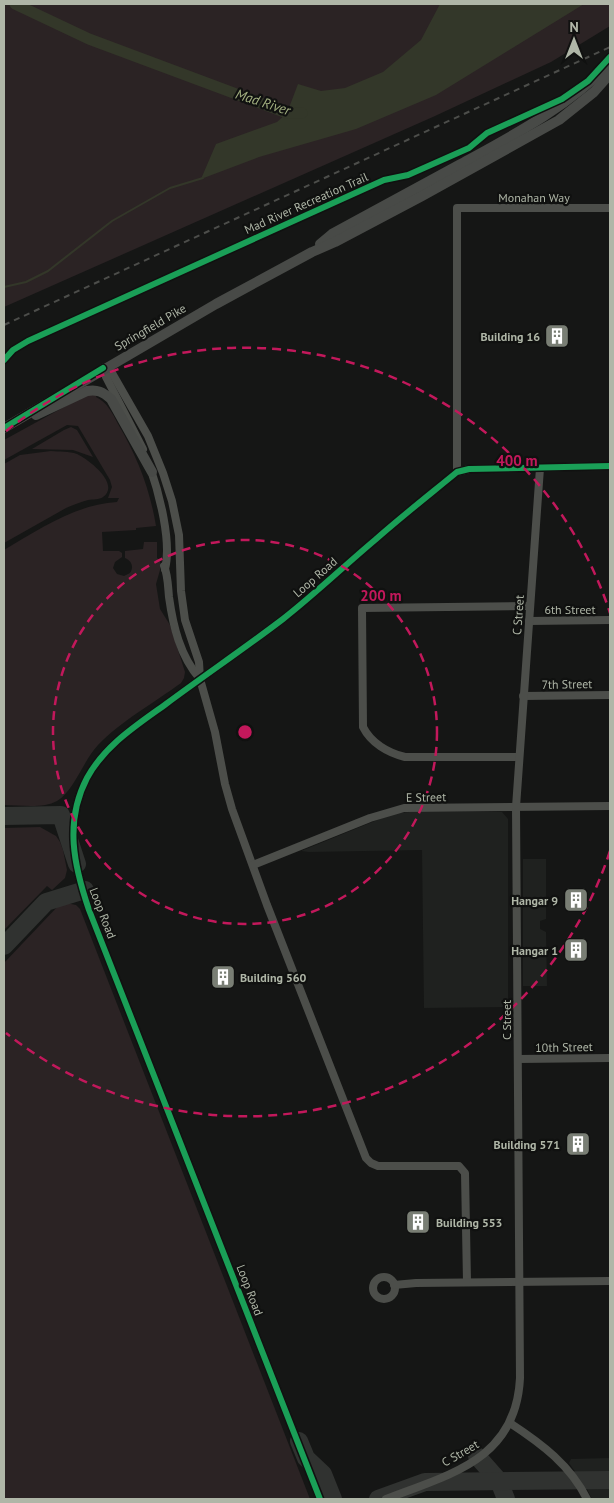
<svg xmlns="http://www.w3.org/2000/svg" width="614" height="1503" font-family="'PT Sans',sans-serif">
<rect width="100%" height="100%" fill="#151615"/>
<!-- built -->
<g fill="#1f211f">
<path d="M421,811L502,812L508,819V1007L424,1008L422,850L309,852L301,851L387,816L397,813Z"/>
<path d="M523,859H546V919L540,921V929L546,932L547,986H523Z"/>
<path d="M610,1458V1499H592L586,1487L569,1463L571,1459Z"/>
</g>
<!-- green -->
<g fill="#2b2324">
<path d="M4,4H610V26L551,62L435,116L4,307Z"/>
<path d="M97,394L96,397C107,402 113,414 118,424C137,456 150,489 156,526L136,528V530L102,532L103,551H119L122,553V557L115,562L113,568L117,574L124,576L130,573C134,567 132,561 125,558V551L143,549L144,542H157V558L160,561V570L156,584L160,609L170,625L185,672L184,678L181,683C155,702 120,722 98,745C83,761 74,791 57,801C43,809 20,805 4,805V550C40,529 74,505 117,502L119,498H108L112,487L110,480L78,426L67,425L4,460V440L86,395Z"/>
<path d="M71,427L77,430L93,457L73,450L32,449L64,430Z"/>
<path d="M51,451C59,452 69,451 77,454C88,459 121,484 103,497C99,500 93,499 88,500C80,502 73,505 66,508L4,543V464L20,455Z"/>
<path d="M40,827L56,836L60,842L63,850L67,870L65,878L52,890L47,886L4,930V828Z"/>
<path d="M66,903L76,905L80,909L310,1499H4V963L59,905Z"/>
</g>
<!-- water -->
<path fill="#333729" d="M440,4H584L436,95L356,129L259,157L201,179L216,144L277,122L287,113L298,84L321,91L345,88L383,72L421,40Z"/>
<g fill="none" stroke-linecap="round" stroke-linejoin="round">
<!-- stream -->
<path stroke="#333729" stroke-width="2" d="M4,287L26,282L48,271L112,221L170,188L203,178"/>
<!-- river -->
<path stroke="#333729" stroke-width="11" d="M15,4L89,39L287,113H302"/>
<!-- taxiway -->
<g stroke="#303230" stroke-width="18">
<path d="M4,816L61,815L77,864"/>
<path d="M4,946L46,902L85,890"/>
<path d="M299,1441L306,1458L323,1474L333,1499"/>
<path d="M477,1456L499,1481L506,1499"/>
<path d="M378,1499L425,1482L610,1480"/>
</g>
<!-- minor -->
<g stroke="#4c4e4a" stroke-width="8">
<path d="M103,368L112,373L148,436L163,473L172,501L179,535L181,591L185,620L199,662L200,679L215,732L225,784L232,809L267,905L366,1158L371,1163L378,1166H459L465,1173L467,1282"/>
<path d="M103,368L106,377L143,449"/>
<path d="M150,467C159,493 172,542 165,569"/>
<path d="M457,472V208H610"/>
<path d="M164,566C168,575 168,587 169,597C173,626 180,656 200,679"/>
<path d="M529,621L610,620"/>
<path d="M523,696L610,695"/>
<path d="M519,757H405C388,753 371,743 363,727L362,608L530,606"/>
<path d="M253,865L370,818L404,808L610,806"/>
<path d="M518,1059L610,1058"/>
<circle cx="384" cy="1288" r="11"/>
<path d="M394,1285L416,1283L610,1281"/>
<path d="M510,1423C542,1444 570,1465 587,1499"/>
<path d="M320,1499L89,910C74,866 64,822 87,778C105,745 137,725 166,704C205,675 245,648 283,619C315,594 344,566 375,540C401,517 429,495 457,472L469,469L610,466"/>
<path d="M386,1499C450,1474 516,1460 520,1378L516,807L540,468"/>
</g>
<!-- major -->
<g stroke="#484a47" stroke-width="10">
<path d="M320,244L332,234C374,211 417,188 459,165C512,136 568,107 610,63"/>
<path d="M36,415L87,391C97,389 103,392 111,399L152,472"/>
<path d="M4,428L216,304L312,252L335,242L422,196L559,120L594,92L610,74"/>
</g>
<!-- rail -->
<path stroke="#4c4d4a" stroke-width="2" stroke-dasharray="6 5" stroke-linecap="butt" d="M4,325L610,47"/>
<defs>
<g id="cycleway">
<path d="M4,360L13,350L28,341L384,180L408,175L469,148L487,133L562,99L588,81L610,57"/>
<path d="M4,428L103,368"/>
<path d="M320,1499L89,910C74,866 64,822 87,778C105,745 137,725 166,704C205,675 245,648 283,619C315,594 344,566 375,540C401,517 429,495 457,472L469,469L610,466"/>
</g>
</defs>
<!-- cycleway casing -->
<use href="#cycleway" stroke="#101110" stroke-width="9"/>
<!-- cycleway -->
<use href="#cycleway" stroke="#1a9f57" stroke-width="6"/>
</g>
<!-- distance rings -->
<g fill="none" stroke="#c2185b" stroke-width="2.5" stroke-dasharray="9 6">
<circle cx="245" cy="732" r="192"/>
<path d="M610 851A384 384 0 0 1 6 1033M6 431A384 384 0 0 1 610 613"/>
</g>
<!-- icons -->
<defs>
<symbol id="building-square" viewBox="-11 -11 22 22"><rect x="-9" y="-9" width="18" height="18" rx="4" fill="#797e74" stroke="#101110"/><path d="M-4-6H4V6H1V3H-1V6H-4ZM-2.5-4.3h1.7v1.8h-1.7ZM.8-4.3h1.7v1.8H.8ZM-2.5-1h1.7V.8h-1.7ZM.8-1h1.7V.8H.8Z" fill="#fff"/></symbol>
</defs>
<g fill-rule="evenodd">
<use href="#building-square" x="543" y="322" width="28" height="28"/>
<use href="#building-square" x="562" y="886" width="28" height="28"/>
<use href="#building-square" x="562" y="936" width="28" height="28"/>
<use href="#building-square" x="209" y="963" width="28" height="28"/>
<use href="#building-square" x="564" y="1130" width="28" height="28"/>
<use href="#building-square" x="404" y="1208" width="28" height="28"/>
</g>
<g text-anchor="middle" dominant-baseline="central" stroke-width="4.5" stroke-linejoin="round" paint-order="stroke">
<!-- street labels -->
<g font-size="12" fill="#afb6a7" stroke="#101110">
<text x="534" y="197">Monahan Way</text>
<text transform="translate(306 203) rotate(-24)">Mad River Recreation Trail</text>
<text transform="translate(150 327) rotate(-30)">Springfield Pike</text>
<text transform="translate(315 577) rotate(-41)">Loop Road</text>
<text x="570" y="609">6th Street</text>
<text transform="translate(518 615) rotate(-86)">C Street</text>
<text transform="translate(567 684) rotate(-1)">7th Street</text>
<text transform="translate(426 797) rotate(-1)">E Street</text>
<text transform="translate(103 913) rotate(69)">Loop Road</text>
<text transform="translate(506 1020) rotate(-90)">C Street</text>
<text transform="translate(564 1047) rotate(-1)">10th Street</text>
<text transform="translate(250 1290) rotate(69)">Loop Road</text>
<text transform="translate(460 1453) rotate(-30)">C Street</text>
</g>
<!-- poi labels -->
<g font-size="12" font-weight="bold" fill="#afb6a7" stroke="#101110" text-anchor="end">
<text x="540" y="336">Building 16</text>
<text x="558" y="900">Hangar 9</text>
<text x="558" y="950">Hangar 1</text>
<text x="240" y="977" text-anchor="start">Building 560</text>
<text x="560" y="1144">Building 571</text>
<text x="436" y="1222" text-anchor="start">Building 553</text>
</g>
<!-- water labels -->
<g font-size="14" font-style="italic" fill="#a3b080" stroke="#101110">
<text transform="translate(263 102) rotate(18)">Mad River</text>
</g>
</g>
<circle cx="245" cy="732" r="8" fill="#c2185b" stroke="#101110" stroke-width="2.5"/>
<g font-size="15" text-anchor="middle" font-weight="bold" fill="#c2185b" stroke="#101110" stroke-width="4.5" stroke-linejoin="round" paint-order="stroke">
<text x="517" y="466">400 m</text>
<text x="381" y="601">200 m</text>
</g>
<!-- border -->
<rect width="614" height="1503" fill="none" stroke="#afb6a7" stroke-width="10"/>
<!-- north arrow -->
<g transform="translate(574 40)" stroke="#101110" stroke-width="4" paint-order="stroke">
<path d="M0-4L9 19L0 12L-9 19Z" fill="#afb6a7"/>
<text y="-8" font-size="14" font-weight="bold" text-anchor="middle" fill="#afb6a7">N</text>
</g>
</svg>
